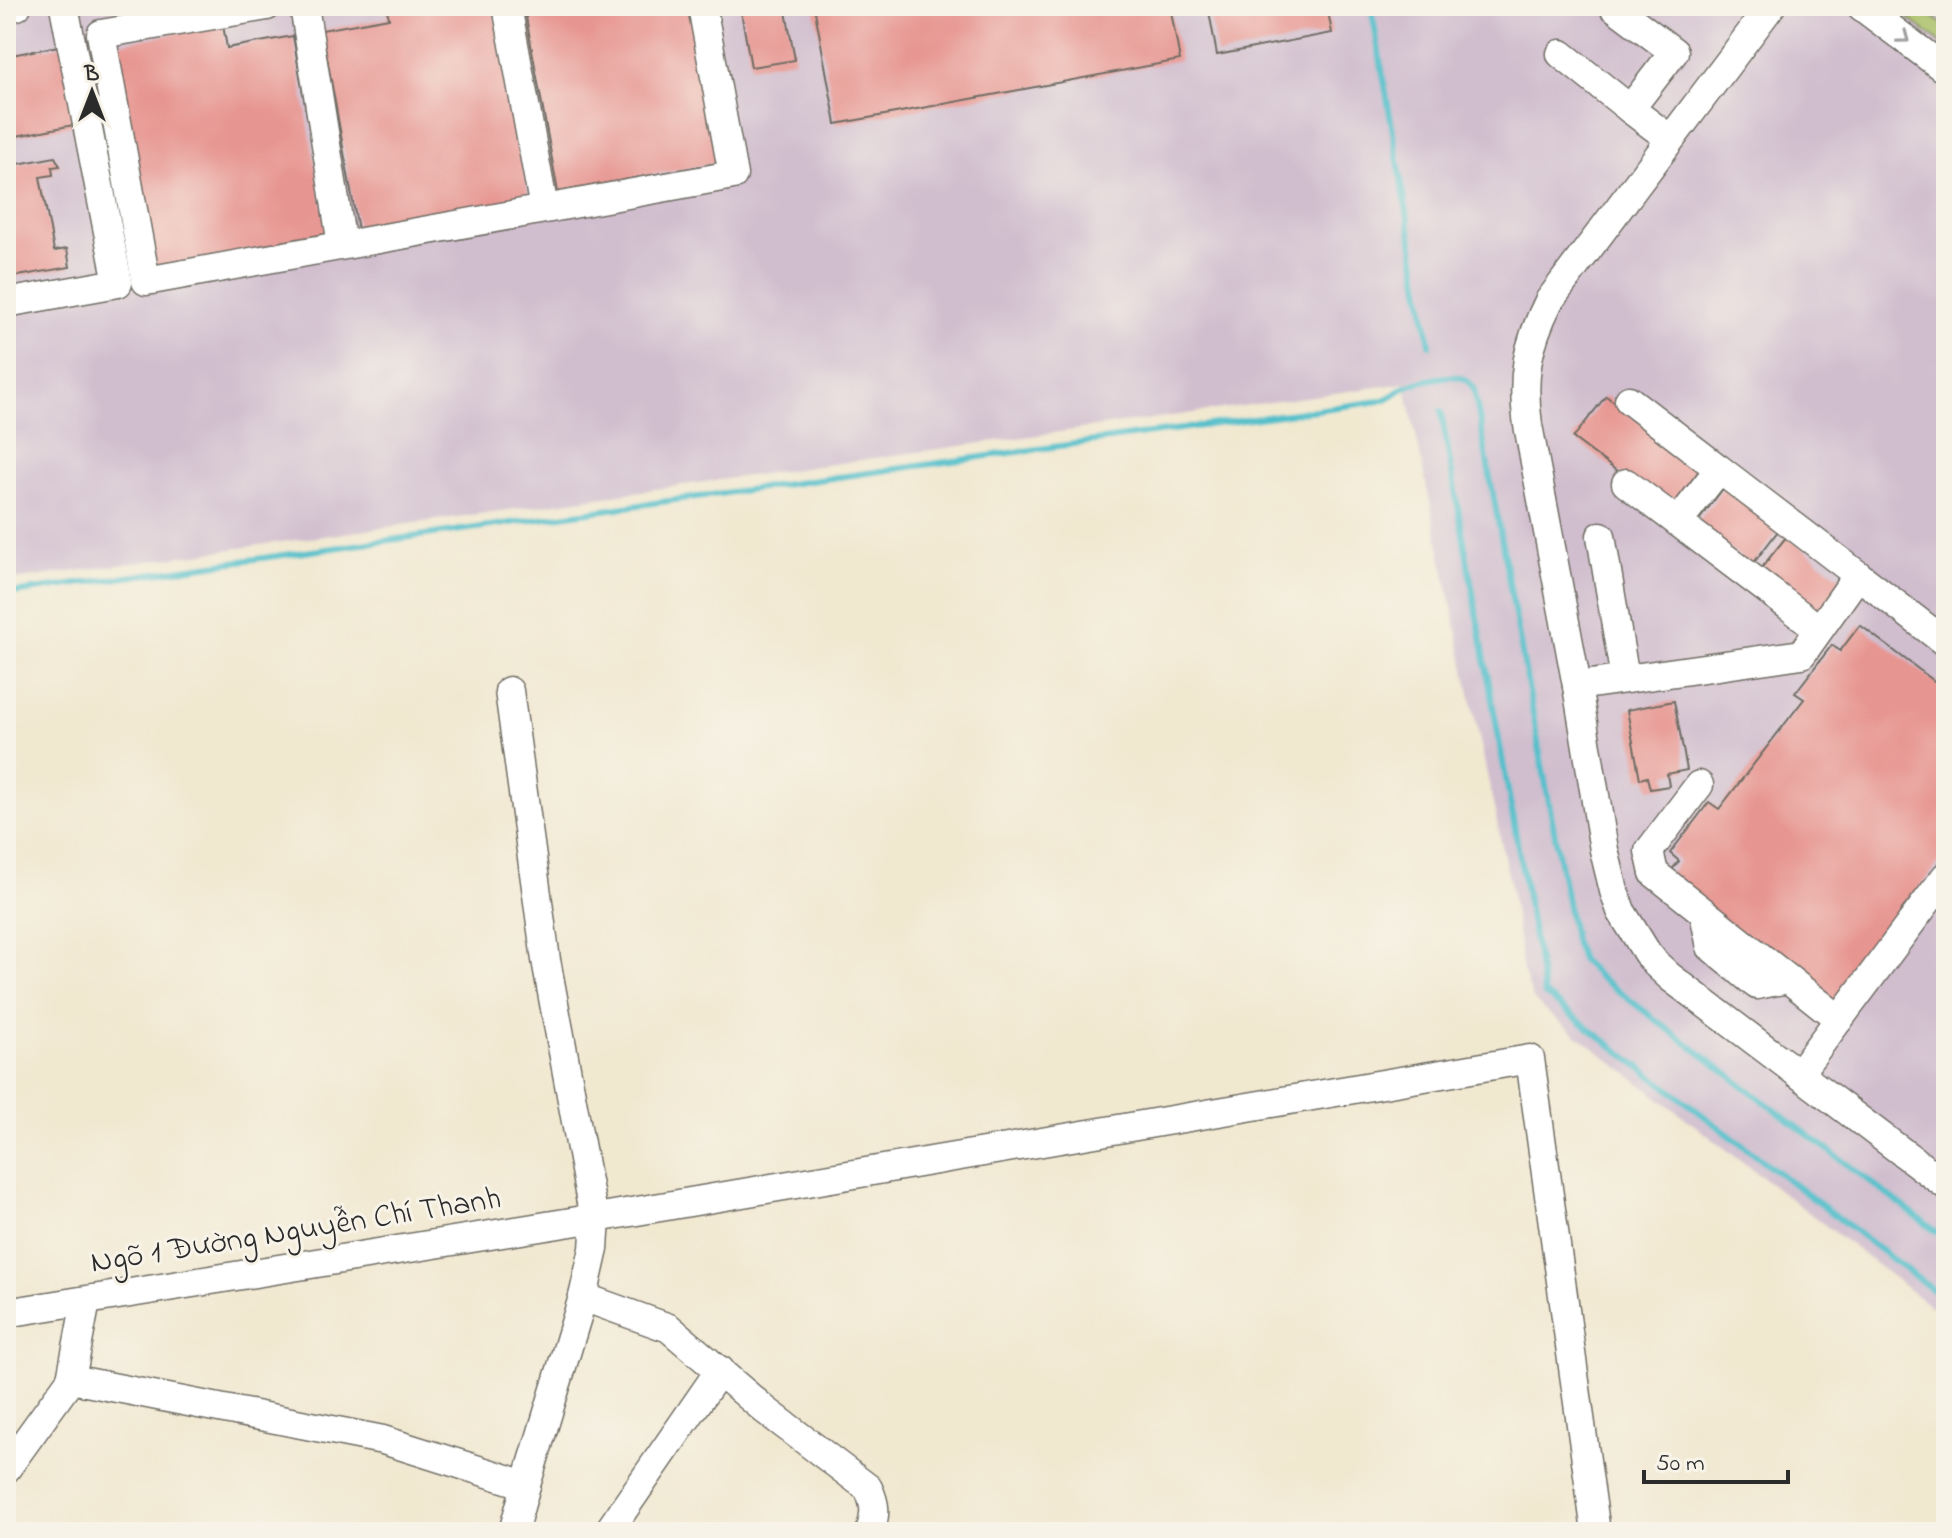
<svg xmlns="http://www.w3.org/2000/svg" width="1952" height="1538" font-family="'Indie Flower',sans-serif">
<rect width="100%" height="100%" fill="#f7f3e8"/>
<filter id="ink" filterUnits="userSpaceOnUse"><feTurbulence type="fractalNoise" baseFrequency=".0125" numOctaves="2"/><feDisplacementMap in="SourceGraphic" scale="16" xChannelSelector="R" yChannelSelector="G"/><feConvolveMatrix kernelMatrix="1 2 1 2 8 2 1 2 1" color-interpolation-filters="sRGB"/></filter>
<filter id="wash" filterUnits="userSpaceOnUse"><feTurbulence type="fractalNoise" baseFrequency=".006" numOctaves="4" result="noise"/><feDisplacementMap in="SourceGraphic" scale="32" xChannelSelector="R" yChannelSelector="G"/><feGaussianBlur stdDeviation="1.8" result="paint"/><feColorMatrix in="noise" values="0 0 0 0 0 0 0 0 0 0 0 0 0 0 0 0 0 1.4 0 .05"/><feComposite in="paint" operator="in"/></filter>
<g filter="url(#wash)">
<rect width="100%" height="100%" fill="#f1e8d0"/>
<!-- industrial -->
<path fill="#d0bdce" d="M6,6H1946V1318L1543,1009L1533,999L1523,971L1511,889L1405,383L6,581Z"/>
<!-- green -->
<path fill="#a7be63" stroke="#697447" stroke-width="2" d="M1892,6H1919L1946,27V47Z"/>
<g fill="none" stroke-linecap="round" stroke-linejoin="round">
<!-- stream -->
<g stroke="#52bfcb" stroke-width="6">
<path d="M1371,6L1430,345"/>
<path d="M1441,411L1544,994L1946,1300"/>
<path d="M6,594L1380,401C1393,397 1392,395 1402,389C1414,382 1446,375 1459,377C1467,379 1470,383 1474,389L1574,940L1581,960L1598,976L1946,1239"/>
</g>
</g>
<g id="blocks">
<!-- building -->
<g fill="#e79591">
<path d="M386,6H494L529,199L358,230L322,30L389,18Z"/>
<path d="M524,6H701L729,161L558,192Z"/>
<path d="M740,6H785L795,60L751,67Z"/>
<path d="M814,6H1170L1180,60L836,124Z"/>
<path d="M1208,6H1327L1332,33L1217,55Z"/>
<path d="M223,25L227,48L293,36L328,237L155,268L115,44Z"/>
<path d="M64,45L79,124L6,138V56Z"/>
<path d="M6,143H7L12,165L55,157L60,166L52,167L53,175L40,177L54,251L67,249L70,267L6,278Z"/>
<path d="M1606,396L1701,468L1669,510L1573,438Z"/>
<path d="M1725,486L1781,527L1752,565L1696,524Z"/>
<path d="M1787,536L1845,581L1816,618L1758,572Z"/>
<path d="M1860,625L1946,690V854L1900,912L1912,921L1835,1003L1666,877L1679,861L1670,853L1709,802L1719,809L1804,699L1795,693L1832,645L1840,651Z"/>
<path d="M1674,701L1687,770L1667,774L1669,786L1650,789L1647,777L1640,779L1627,710Z"/>
</g>
</g>
</g>
<g filter="url(#ink)">
<use href="#blocks" fill-opacity="0" stroke="#706d65" stroke-width="2"/>
<g fill="none" stroke-linecap="round" stroke-linejoin="round">
<defs>
<g id="minor">
<path d="M267,6L101,34L146,281L733,175L702,6"/>
<path d="M304,6L342,245"/>
<path d="M507,6L544,209"/>
<path d="M1613,6L1674,52L1630,109L1670,139"/>
<path d="M1771,6L1549,301C1527,345 1521,376 1528,425L1577,686L1604,850L1614,891L1621,911L1647,953L1656,964L1670,977L1946,1185"/>
<path d="M1861,6L1946,70"/>
<path d="M6,8L17,6"/>
<path d="M1561,54L1630,109"/>
<path d="M6,303L118,283L64,6"/>
<path d="M1629,400L1719,469L1678,522"/>
<path d="M1719,469L1858,575"/>
<path d="M1626,483L1819,629"/>
<path d="M1601,536L1625,679"/>
<path d="M1577,686L1802,654L1858,575L1946,643"/>
<path d="M509,691L546,960L592,1208L596,1218L594,1249L583,1297L526,1485L513,1532"/>
<path d="M1699,785L1649,851L1654,873L1839,1019"/>
<path d="M1704,913L1711,947L1757,985L1788,979"/>
<path d="M1798,1074L1946,876"/>
<path d="M583,1297L669,1328L765,1410L868,1488C876,1505 876,1514 870,1532"/>
<path d="M6,1313L596,1218L1530,1059L1596,1532"/>
<path d="M71,1379L383,1440L526,1485"/>
<path d="M6,1469L71,1379L86,1301"/>
<path d="M608,1532L720,1370"/>
</g>
</defs>
<!-- minor casing -->
<use href="#minor" stroke="#706d65" stroke-width="31"/>
<!-- minor -->
<use href="#minor" stroke="#fff" stroke-width="28"/>
</g>
<!-- one-way arrows -->
<defs><path id="oneway-chevron" d="M-2-3.5L2.5 0L-2 3.5" fill="none" stroke-width="1.6" stroke-linecap="round" stroke-linejoin="round" transform="scale(2)"/></defs>
<use stroke="#a0a0a0" href="#oneway-chevron" transform="translate(1904 38) rotate(37)"/>
</g>
<g text-anchor="middle" dominant-baseline="central" stroke-width="6" stroke-linejoin="round" paint-order="stroke">
<!-- street labels -->
<g font-size="32" fill="#2b2b2b" stroke="#f7f3e8">
<text transform="translate(296 1232) rotate(-9)">Ngõ 1 Đường Nguyễn Chí Thanh</text>
</g>
</g>
<!-- margin -->
<rect width="1952" height="1538" fill="none" stroke="#f7f3e8" stroke-width="32"/>
<!-- north arrow -->
<g transform="translate(92 92)" stroke="#f7f3e8" stroke-width="6" paint-order="stroke">
<path d="M0-6L14 30L0 20L-14 30Z" fill="#2b2b2b"/>
<text y="-12" font-size="22" font-weight="bold" text-anchor="middle" fill="#2b2b2b">B</text>
</g>
<!-- scale -->
<path d="M1644 1470v12h144v-12" fill="none" stroke="#2b2b2b" stroke-width="4"/>
<text x="1656" y="1470" font-size="24" fill="#2b2b2b" stroke="#f7f3e8" stroke-width="6" paint-order="stroke">50 m</text>
</svg>
